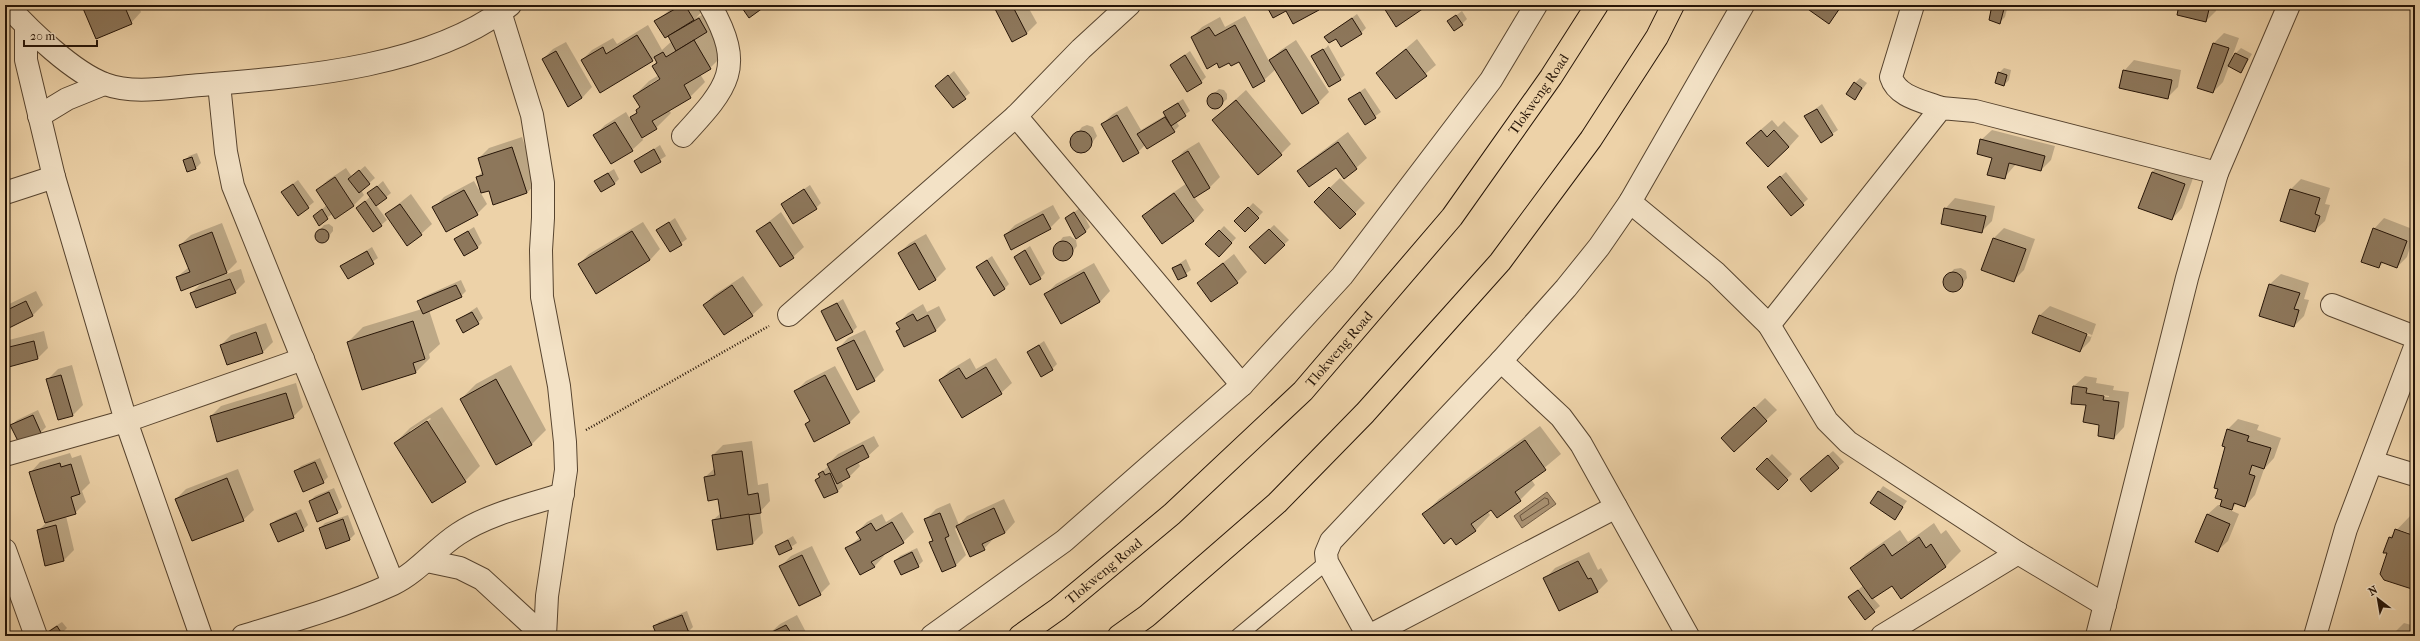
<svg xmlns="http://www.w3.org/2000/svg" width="2420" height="641" font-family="'IM FELL French Canon',serif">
<rect width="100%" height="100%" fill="#edd2a8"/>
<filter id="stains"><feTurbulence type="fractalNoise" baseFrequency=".005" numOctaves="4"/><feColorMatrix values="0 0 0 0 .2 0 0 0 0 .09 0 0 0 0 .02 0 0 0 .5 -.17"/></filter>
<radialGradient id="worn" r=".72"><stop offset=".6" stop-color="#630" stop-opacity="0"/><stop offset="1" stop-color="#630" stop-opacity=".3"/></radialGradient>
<!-- water -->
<path fill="#a99171" stroke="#745f47" d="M1547,492L1556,504L1522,528L1514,516Z"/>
<!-- shadow -->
<g fill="#0003" fill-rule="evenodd">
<path d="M85,5H138L141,12L131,23L83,7Z"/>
<path d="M676,5H701L704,9L696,18L704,14L725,53L710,68L700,74L705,82L690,97L669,110L671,113L656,128L641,137L643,140L632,150L595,135L605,125L626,112L630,119L638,111L640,106L634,96L649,81L659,75L653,66L657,61L655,58L652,60H582L592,50L613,38L617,44L648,25L662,50L672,41L656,21ZM664,76L665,78L650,87V84Z"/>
<path d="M994,5H1027L1037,23L1026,34Z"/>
<path d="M1267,5H1323L1318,9L1286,10Z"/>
<path d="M1804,5H1844L1829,22Z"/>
<path d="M1993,5H2008L2005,17L2000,22Z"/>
<path d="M2180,5H2217L2216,11L2206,21Z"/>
<path d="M1462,11L1467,19L1462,24L1454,17Z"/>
<path d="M1357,14L1366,28L1361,33L1326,37Z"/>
<path d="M1245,16L1269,61L1281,50L1296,40L1329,92L1319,102L1276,69L1264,80L1239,61L1217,62L1192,37L1202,27L1220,17L1225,27Z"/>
<path d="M2224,33L2239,38L2232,57L2241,48L2252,54L2241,72L2229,66L2223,82L2213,92L2198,87L2214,43Z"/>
<path d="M1417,39L1436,65L1397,98L1377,73Z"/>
<path d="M566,42L592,87L582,98L568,105L543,59L553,49Z"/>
<path d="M1328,45L1345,75L1340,79L1312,56L1327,47Z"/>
<path d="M1190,51L1206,77L1201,82L1171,65Z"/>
<path d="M2134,60L2181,70L2178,87L2167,98L2124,71Z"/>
<path d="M2004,68L2011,70L2009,80L2004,85L1999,73Z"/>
<path d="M954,71L970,93L953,107L942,81Z"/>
<path d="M1860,78L1867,83L1855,99V83Z"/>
<path d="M1365,88L1381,112L1365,124L1350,99Z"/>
<path d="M1219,89L1224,90L1227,94V99L1217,108L1211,107L1208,103L1209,98Z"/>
<path d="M1246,90L1291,144L1281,154L1213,120Z"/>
<path d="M1183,99L1190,111L1176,121L1179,126L1174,131L1145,145L1138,152L1102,124L1113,114L1127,106L1141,130L1166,115L1164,113L1169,108Z"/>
<path d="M1822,104L1838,130L1821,141L1806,116Z"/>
<path d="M1772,120L1778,127L1784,121L1799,136L1789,147L1757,133Z"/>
<path d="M1087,125L1093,127L1097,136L1086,151H1076L1071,141L1082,127Z"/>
<path d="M1992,130L2055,146L2051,160L2041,170L2016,164L2004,178L1981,140Z"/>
<path d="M1348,132L1367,158L1356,168L1336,167L1299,171L1309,161Z"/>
<path d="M522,137L537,182L527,193L489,190L477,177L483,171L479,158L489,148Z"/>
<path d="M1199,142L1220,177L1209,188L1194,197L1204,210L1194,221L1144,216L1154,206L1187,183L1174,161L1184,151Z"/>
<path d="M660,145L666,156L641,172L636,161Z"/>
<path d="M197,153L201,163L196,168L184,161L189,156Z"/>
<path d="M2163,162L2195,173L2182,208L2172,219L2152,172Z"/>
<path d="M365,166L375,178L361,190L364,195L354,205L335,217L332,214L319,224L314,216L327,205L317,190L328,180L346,168L352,177Z"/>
<path d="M614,169L619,179L614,184L595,181Z"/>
<path d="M1786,172L1808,199L1791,214L1774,182Z"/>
<path d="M1340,178L1365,203L1340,228L1315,202Z"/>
<path d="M2301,179L2330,188L2325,204L2330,205L2325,221L2314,231L2281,220L2291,189Z"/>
<path d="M298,180L314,202L298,215L282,192Z"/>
<path d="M383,181L391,193L376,205L387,220L374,231L357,208L370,197L368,194Z"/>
<path d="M474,181L487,204L477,214L434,208L444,197Z"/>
<path d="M810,185L821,203L816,208L782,204Z"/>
<path d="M411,194L432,224L421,234L386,214Z"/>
<path d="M1955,198L1995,206L1992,221L1982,231L1945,209Z"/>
<path d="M1253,203L1263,212L1245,230L1236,221Z"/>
<path d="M1053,205L1060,218L1050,228L1005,235L1015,225Z"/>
<path d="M1080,208L1090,227L1085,232L1066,218Z"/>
<path d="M781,212L804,247L793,257L757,231Z"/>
<path d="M675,218L687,239L670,251L658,230Z"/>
<path d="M2384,218L2415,230L2407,257L2397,267L2384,262L2379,267L2374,229Z"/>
<path d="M643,222L660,249L650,260L579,264L589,254Z"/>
<path d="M222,223L237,262L224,275L241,269L245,282L235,292L191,293L204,281L177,277L189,267L180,245L191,235Z"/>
<path d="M329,224L333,227V231L325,241L321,242L317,239L316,234L324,225Z"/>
<path d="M1274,225L1289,240L1265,262L1251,247Z"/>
<path d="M1224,226L1236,238L1219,256L1207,244Z"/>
<path d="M474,227L482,243L477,248L455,239Z"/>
<path d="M2004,228L2035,239L2024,270L2014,280L1982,269L1994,238Z"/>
<path d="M926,234L946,269L936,279L920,289L899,253L910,243Z"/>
<path d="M1070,236L1076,240L1077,246L1068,258L1061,260L1055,256L1054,249L1063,237Z"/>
<path d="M1030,246L1045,273L1040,278L1015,257Z"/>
<path d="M372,247L378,258L348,278L342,266Z"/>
<path d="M1234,254L1247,272L1237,282L1198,283Z"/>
<path d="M992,256L1009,284L1004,289L977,267Z"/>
<path d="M1186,259L1191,270L1178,279L1173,268Z"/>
<path d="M1094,263L1110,291L1100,302L1046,294L1056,284Z"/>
<path d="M1961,268L1966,271L1967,278L1958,289L1951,290L1946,286L1945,280L1954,269Z"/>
<path d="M2281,274L2309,283L2304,299L2309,300L2304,316L2294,326L2260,315L2270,284Z"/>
<path d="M743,276L763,305L752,315L704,305L714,295Z"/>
<path d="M461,280L466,291L461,296L429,310L440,344L429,354L430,358L415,373L348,342L363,327L422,309L418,302L423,297Z"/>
<path d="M36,291L43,305L33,315L5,329V306Z"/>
<path d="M843,299L857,327L852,332L822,312Z"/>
<path d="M923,304L927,312L939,306L946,320L936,330L898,331L901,328L898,323L908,313Z"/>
<path d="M2050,306L2096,324L2090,341L2080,351L2039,316ZM2043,316L2092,335L2091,337L2043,318Z"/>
<path d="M477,307L483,318L478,323L458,320Z"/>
<path d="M266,323L273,342L263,352L221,345L231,335Z"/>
<path d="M865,330L884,370L874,380L838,349L848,338Z"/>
<path d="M44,331L48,348L38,358L5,367V341Z"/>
<path d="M1044,341L1057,364L1052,369L1028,352Z"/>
<path d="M970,358L976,369L996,358L1012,383L1001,393L940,380L950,370Z"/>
<path d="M72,365L83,405L73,415L59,419L47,380L58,369Z"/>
<path d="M511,365L546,430L531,445L461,399L476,384Z"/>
<path d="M835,366L860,412L850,422L815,440L806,424L810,419L796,391L806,381Z"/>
<path d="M2085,376L2097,378L2096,383L2114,386L2113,390L2129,392L2124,427L2114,438L2100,424L2087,404L2072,403L2074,386ZM2095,394L2109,396V397L2095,396Z"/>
<path d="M296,383L303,407L293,417L211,416L221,406Z"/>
<path d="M1765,398L1777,410L1734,450L1733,428Z"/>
<path d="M442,407L480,466L465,481L395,443L410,428ZM430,418L431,419L410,433V431Z"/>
<path d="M38,410L46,427L41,432L19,442L12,425L17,420Z"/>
<path d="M2238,419L2259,425L2257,430L2281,438L2274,458L2264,469L2255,495L2245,506L2237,503L2230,510L2239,514L2228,541L2217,551L2207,515L2218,505L2221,506L2224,499L2227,447L2223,445L2228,429Z"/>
<path d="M1540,426L1561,454L1531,479L1535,485L1520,500L1497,517L1491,508L1487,511L1490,515L1476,530L1456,544L1451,537L1424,514L1439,499Z"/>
<path d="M874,436L879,446L868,456L858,462L860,466L850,476L841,481L843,486L838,491L825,497L817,480L820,476L819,474L829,466L828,464L838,454Z"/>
<path d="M752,441L758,485L768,483L770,501L760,512L763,533L753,543L713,520L721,513L719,498L705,477L715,468L713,455L723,445Z"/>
<path d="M1833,451L1844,462L1811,490L1806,474Z"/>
<path d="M70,453L72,458L81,455L90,483L82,491L86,502L75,513L66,516L74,550L64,560L46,564L38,531L46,523L30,473L40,462Z"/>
<path d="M1772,454L1792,474L1778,488L1758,469Z"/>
<path d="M320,458L328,477L323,482L296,471L301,466Z"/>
<path d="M238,469L254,510L243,520L176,499L186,489Z"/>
<path d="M1883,486L1907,501L1895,518L1871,503Z"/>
<path d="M334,488L342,507L337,512L310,501L315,496Z"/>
<path d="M1004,499L1015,522L1005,533L994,538L984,549L957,527L955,529L966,555L956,565L930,542L933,539L925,520L936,509L950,503L959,525L967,516Z"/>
<path d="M301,509L308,525L303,530L271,525L276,520Z"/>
<path d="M902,512L914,532L903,542L883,554L884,556L874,567L846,549L860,537L857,532L867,522L882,514L886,522Z"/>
<path d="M348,515L355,534L350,539L320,528L325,523Z"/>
<path d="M2411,515L2415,516V535L2400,530V532L2415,537V589L2388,553L2385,552L2390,537Z"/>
<path d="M1934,523L1941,534L1946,530L1961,551L1946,566L1901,597L1892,584L1873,598L1880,606L1865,618L1849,597L1864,585L1852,569L1866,554L1900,530L1908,542Z"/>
<path d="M793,536L797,543L780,554L776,546Z"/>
<path d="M812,546L830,584L820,594L781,566L791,556Z"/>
<path d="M917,548L923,561L918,566L895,561L900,556Z"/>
<path d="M1589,552L1598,570L1601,568L1608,581L1598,591L1560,610L1545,579L1555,568Z"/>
<path d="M687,611L693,627L688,632L678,636H658L654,627L659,622Z"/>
<path d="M797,615L808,636H770L769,634L780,624Z"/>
<path d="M62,622L67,628L62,633L57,636H47L46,634L51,629Z"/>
<path d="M2404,623L2415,626V636H2391Z"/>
<path d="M734,631L736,636H724Z"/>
<path d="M1608,632L1609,636H1599Z"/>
</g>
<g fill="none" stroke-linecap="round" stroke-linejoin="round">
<!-- shore -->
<path stroke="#67523c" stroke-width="1" d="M1545,498L1548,499L1549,504L1522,521L1520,516Z"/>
</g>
<!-- building -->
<g fill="#8d775b" stroke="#251407">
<path d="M85,5H124L132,24L96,39L82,6Z"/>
<path d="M682,5H685L694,20L665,38L654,21Z"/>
<path d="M740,5H767L749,18Z"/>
<path d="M993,5H1012L1027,34L1012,42Z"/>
<path d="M1266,5H1316L1319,10L1293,24L1286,11L1273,18Z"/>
<path d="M1388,5H1422L1424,8L1396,27L1384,8Z"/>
<path d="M1802,5H1842L1829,24Z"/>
<path d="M1992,5H2005L2000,24L1989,20Z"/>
<path d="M2179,5H2210L2206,22L2177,15Z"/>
<path d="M1456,15L1463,25L1454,31L1447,21Z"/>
<path d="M699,18L707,32L676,51L668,36Z"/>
<path d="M1352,18L1362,34L1341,47L1336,39L1329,43L1324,37Z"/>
<path d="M1235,25L1265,81L1253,88L1239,62L1231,66L1229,63L1219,68L1217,63L1207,69L1191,37L1209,27L1215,36Z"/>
<path d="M637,35L653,61L600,93L581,60L603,47L606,54Z"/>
<path d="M694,40L711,69L684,85L691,98L652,121L657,129L642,138L630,117L637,113L636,110L640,107L633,96L660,79L652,66L657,63L654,57L663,52L666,57Z"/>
<path d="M2213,43L2229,48L2213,93L2197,88Z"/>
<path d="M1286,49L1319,103L1302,114L1269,60Z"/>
<path d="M1323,49L1341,80L1329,87L1311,56Z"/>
<path d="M1406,49L1427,76L1396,99L1376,73Z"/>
<path d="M556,51L582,98L568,107L542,59Z"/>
<path d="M2235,53L2248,59L2241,73L2228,66Z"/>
<path d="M1185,55L1202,83L1187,92L1170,65Z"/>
<path d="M2123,70L2172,80L2168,99L2119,88Z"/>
<path d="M1998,72L2007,75L2004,86L1995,83Z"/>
<path d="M948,75L966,99L953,108L935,86Z"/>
<path d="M1854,82L1862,88L1855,100L1846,94Z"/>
<path d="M1360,92L1376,118L1365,125L1348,99Z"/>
<circle cx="1215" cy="101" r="8"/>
<path d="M1236,100L1282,155L1258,175L1212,120Z"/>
<path d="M1178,103L1186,116L1171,126L1163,112Z"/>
<path d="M1817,109L1833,135L1821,143L1804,116Z"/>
<path d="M1117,115L1139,153L1123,162L1101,124Z"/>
<path d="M1165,117L1175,132L1147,149L1137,134Z"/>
<path d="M615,122L633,151L611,164L593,135Z"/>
<path d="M1761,130L1767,137L1774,130L1789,147L1768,167L1746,143Z"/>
<circle cx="1081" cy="142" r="11"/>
<path d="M1980,139L2045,156L2041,171L2009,163L2005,179L1987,175L1992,158L1977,154Z"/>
<path d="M1338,142L1357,169L1344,179L1336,168L1309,187L1297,171Z"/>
<path d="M512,147L527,193L493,205L489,191L481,193L476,177L483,175L478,158Z"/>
<path d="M654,149L661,162L641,173L634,161Z"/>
<path d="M1188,151L1210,188L1194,198L1172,161Z"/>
<path d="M192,157L196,169L187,172L183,160Z"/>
<path d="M359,170L370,184L359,193L348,179Z"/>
<path d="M2152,172L2185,184L2172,220L2138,208Z"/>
<path d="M608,173L615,184L601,192L594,181Z"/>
<path d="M1780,176L1804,205L1791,216L1767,187Z"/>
<path d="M335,177L354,206L335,219L316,190Z"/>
<path d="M293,184L309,208L298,216L281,192Z"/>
<path d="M377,186L387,198L376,206L367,193Z"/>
<path d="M1329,187L1356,214L1340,229L1314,202Z"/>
<path d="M804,189L817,209L793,224L781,204Z"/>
<path d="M2290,189L2320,198L2315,214L2320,216L2315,232L2280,221Z"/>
<path d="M464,190L478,215L446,232L432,207Z"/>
<path d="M1174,193L1194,221L1162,244L1142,216Z"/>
<path d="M365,201L382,226L373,232L356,208Z"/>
<path d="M400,204L422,235L407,246L385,214Z"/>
<path d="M1248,207L1259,218L1245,232L1234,221Z"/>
<path d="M1944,208L1986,216L1982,233L1941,224Z"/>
<path d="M322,209L328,219L319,226L313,216Z"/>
<path d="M1074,212L1086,232L1076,239L1065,218Z"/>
<path d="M1043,214L1051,229L1011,250L1004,235Z"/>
<path d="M669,222L682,245L670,252L656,230Z"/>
<path d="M770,222L794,258L780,267L756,231Z"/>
<path d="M2373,228L2407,241L2397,268L2381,262L2379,268L2361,262Z"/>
<path d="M1269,229L1285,245L1265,264L1249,247Z"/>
<circle cx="322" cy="236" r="7"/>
<path d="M1219,230L1232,243L1219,257L1205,244Z"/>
<path d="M468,231L478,248L464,256L454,239Z"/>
<path d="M632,231L650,260L596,294L578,264Z"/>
<path d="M212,232L227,273L181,291L176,277L190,272L179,245Z"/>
<path d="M1993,238L2026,249L2014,282L1981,270Z"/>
<circle cx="1063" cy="251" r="10"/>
<path d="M915,243L936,280L919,290L898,253Z"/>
<path d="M1025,250L1041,279L1030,285L1014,257Z"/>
<path d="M367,251L374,264L348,279L340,266Z"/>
<path d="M987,260L1005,289L994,296L976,267Z"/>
<path d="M1223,263L1238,283L1211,302L1197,283Z"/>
<path d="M1181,264L1187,276L1178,280L1172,268Z"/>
<path d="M1084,272L1100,302L1061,324L1044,294Z"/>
<circle cx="1953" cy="282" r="10"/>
<path d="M230,279L236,293L196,308L190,293Z"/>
<path d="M2269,284L2300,293L2294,309L2299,310L2294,327L2259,316Z"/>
<path d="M456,285L462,297L423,314L417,301Z"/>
<path d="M732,285L753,316L724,335L703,305Z"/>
<path d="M26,301L33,316L5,330V311Z"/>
<path d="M837,303L853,332L836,341L821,311Z"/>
<path d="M472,312L479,324L463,333L456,320Z"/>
<path d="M913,314L917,321L928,315L936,331L904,347L896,331L900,329L896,323Z"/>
<path d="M2039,315L2087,334L2080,352L2032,333Z"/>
<path d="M413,321L425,359L413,363L416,373L362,390L347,342Z"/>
<path d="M256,332L263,353L227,365L220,345Z"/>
<path d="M854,340L875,381L857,390L837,348Z"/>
<path d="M34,341L38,359L5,368V348Z"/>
<path d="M1039,345L1053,370L1041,377L1027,352Z"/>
<path d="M986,367L1002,394L962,418L939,380L959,368L966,379Z"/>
<path d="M61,375L73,416L58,420L46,379Z"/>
<path d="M825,375L850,423L814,442L805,424L810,421L794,391Z"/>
<path d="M496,379L532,445L496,465L460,399Z"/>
<path d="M2073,386L2087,388L2086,393L2104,396L2103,400L2119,402L2114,439L2098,436L2099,425L2083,422L2086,405L2071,404Z"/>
<path d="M286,393L294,418L217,442L210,416Z"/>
<path d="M1754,407L1767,421L1734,452L1721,438Z"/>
<path d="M33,415L41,433L19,443L10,425Z"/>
<path d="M427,421L466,482L432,503L394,443Z"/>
<path d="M2227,429L2249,436L2247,441L2271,448L2264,469L2252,465L2249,474L2255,476L2245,507L2234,503L2232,510L2220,506L2222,500L2215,498L2218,489L2214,488L2225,447L2222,446Z"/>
<path d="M1525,440L1546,470L1515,492L1521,501L1497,518L1491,510L1471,524L1476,531L1456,545L1451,538L1444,544L1422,514Z"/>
<path d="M863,445L869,457L846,469L850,477L837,484L827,464Z"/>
<path d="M742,451L748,495L758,493L761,513L721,519L718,499L708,501L704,477L715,475L712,455Z"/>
<path d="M1828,455L1839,468L1811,492L1800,479Z"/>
<path d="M1767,458L1788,480L1778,490L1756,469Z"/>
<path d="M315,462L324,483L303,492L294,471Z"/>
<path d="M60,463L61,467L71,464L80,494L71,497L76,514L45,523L29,472Z"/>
<path d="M823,471L825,475L830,473L838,492L824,498L815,480L820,477L818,474Z"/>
<path d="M227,478L244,521L192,541L175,499Z"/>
<path d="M1878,491L1903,507L1895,520L1870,503Z"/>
<path d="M329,492L338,513L317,522L309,501Z"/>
<path d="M994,508L1005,533L982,544L985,550L970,557L956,526Z"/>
<path d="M296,513L304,531L278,542L270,524Z"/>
<path d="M940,513L949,536L945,538L956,566L942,572L929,542L933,541L924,519Z"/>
<path d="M749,514L753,544L717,550L712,520Z"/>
<path d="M2207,514L2230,524L2218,552L2195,542Z"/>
<path d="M343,519L350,540L326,549L319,528Z"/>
<path d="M892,522L904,543L871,562L875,567L860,575L845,548L861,540L856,532L871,523L876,531Z"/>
<path d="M56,525L64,561L45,566L37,530Z"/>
<path d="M2395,529L2415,536V590L2384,580L2380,574L2387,553H2383L2389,537L2392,538Z"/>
<path d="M1919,537L1926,548L1931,544L1946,567L1901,599L1892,586L1872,599L1850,568L1884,544L1892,556Z"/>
<path d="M788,540L792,549L779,555L775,546Z"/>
<path d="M912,552L919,567L901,575L894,561Z"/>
<path d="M802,555L821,595L799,606L779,566Z"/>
<path d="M1578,561L1588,579L1591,578L1598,592L1559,611L1543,578Z"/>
<path d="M1858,590L1875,612L1865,620L1848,597Z"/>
<path d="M682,615L689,633L681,636H657L653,626Z"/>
<path d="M786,625L793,636H769L768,634Z"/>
<path d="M57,626L62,634L59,636H46L45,634Z"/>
</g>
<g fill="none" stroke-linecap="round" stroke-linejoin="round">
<defs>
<path id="lane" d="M1238,636L1327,562"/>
<g id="street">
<path d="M7,5C29,30 74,73 105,84C134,95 171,87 201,85C299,77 431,68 510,5"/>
<path d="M498,5L532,115L543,183V218L541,250L542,297L559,386L565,442L566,470L547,596L545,636"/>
<path d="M1913,5L1891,77C1897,97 1923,101 1941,108"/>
<path d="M26,27V60L54,177L126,421L201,636"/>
<path d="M219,84L226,152L233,186L393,583"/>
<path d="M39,116L67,99L104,84"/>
<path d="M1016,116L1242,385"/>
<path d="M683,136C728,87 746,68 710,5"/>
<path d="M5,193L54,177"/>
<path d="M1630,202L1716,273L1769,325L1827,421L1848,442L2018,553"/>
<path d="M2332,305L2415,337"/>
<path d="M789,315L1016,116L1081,49L1129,5"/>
<path d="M1769,325L1941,108L1975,111L2217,173"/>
<path d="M1501,361L1561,417L1581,444L1688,636"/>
<path d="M5,455L126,421L303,359"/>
<path d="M2372,462L2415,475"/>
<path d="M5,550L36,636"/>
<path d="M427,561L460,568L482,579L544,636"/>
<path d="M243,636C293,621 345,606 393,584C418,572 435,549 458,534C488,514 528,505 563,494"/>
<path d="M932,636L1064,541L1242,385L1342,276L1491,80L1536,5"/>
<path d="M1368,636L1327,562L1326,553L1331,541L1501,361L1566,288L1599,247L1630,202L1743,5"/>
<path d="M1369,636L1616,507"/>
<path d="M1882,636L2018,553L2105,605"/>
<path d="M2097,636L2187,278L2217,173L2289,5"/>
<path d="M2315,636L2346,529L2415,347"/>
</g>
<g id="primary">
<path id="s1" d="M1020,636L1058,609L1172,514L1303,391L1452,217L1551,77L1597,5"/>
<path d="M1119,636L1147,616L1277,503L1365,413L1500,262L1591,139L1657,37L1673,5"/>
</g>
</defs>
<!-- lane casing -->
<use href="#lane" stroke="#57442f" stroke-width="16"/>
<!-- street casing -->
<use href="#street" stroke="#57442f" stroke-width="24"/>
<!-- primary casing -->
<use href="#primary" stroke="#251407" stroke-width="24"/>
<!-- path -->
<path stroke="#251407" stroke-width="2.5" stroke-dasharray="1 2" stroke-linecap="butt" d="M586,430L769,326"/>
<!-- lane -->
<use href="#lane" stroke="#f3e2c6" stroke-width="14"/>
<!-- street -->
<use href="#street" stroke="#f3e2c6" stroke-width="22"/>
<!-- primary -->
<use href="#primary" stroke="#edd2a8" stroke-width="22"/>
</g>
<g text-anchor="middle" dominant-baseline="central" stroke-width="3" stroke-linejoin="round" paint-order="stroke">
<!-- street labels -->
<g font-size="14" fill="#251407" stroke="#f3e2c6">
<text stroke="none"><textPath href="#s1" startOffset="754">Tlokweng Road</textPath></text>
<text stroke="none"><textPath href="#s1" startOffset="430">Tlokweng Road</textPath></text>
<text stroke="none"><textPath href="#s1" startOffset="106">Tlokweng Road</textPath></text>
</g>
</g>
<!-- margin -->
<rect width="2420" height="641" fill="none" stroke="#edd2a8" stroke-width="20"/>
<rect x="6" y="6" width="2408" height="629" fill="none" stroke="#251407" stroke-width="2"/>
<rect x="10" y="10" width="2400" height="621" fill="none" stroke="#251407"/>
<!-- north arrow -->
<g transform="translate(2378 599) rotate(329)" stroke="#f3e2c6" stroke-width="3" paint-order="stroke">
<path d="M0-3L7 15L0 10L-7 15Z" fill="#251407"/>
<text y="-6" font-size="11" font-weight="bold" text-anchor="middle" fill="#251407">N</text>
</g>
<!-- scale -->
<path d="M24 40v6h73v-6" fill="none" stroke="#251407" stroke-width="2"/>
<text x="30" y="40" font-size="12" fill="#251407" stroke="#f3e2c6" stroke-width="3" paint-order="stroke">20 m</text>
<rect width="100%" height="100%" filter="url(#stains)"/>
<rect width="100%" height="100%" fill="url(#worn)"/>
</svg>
